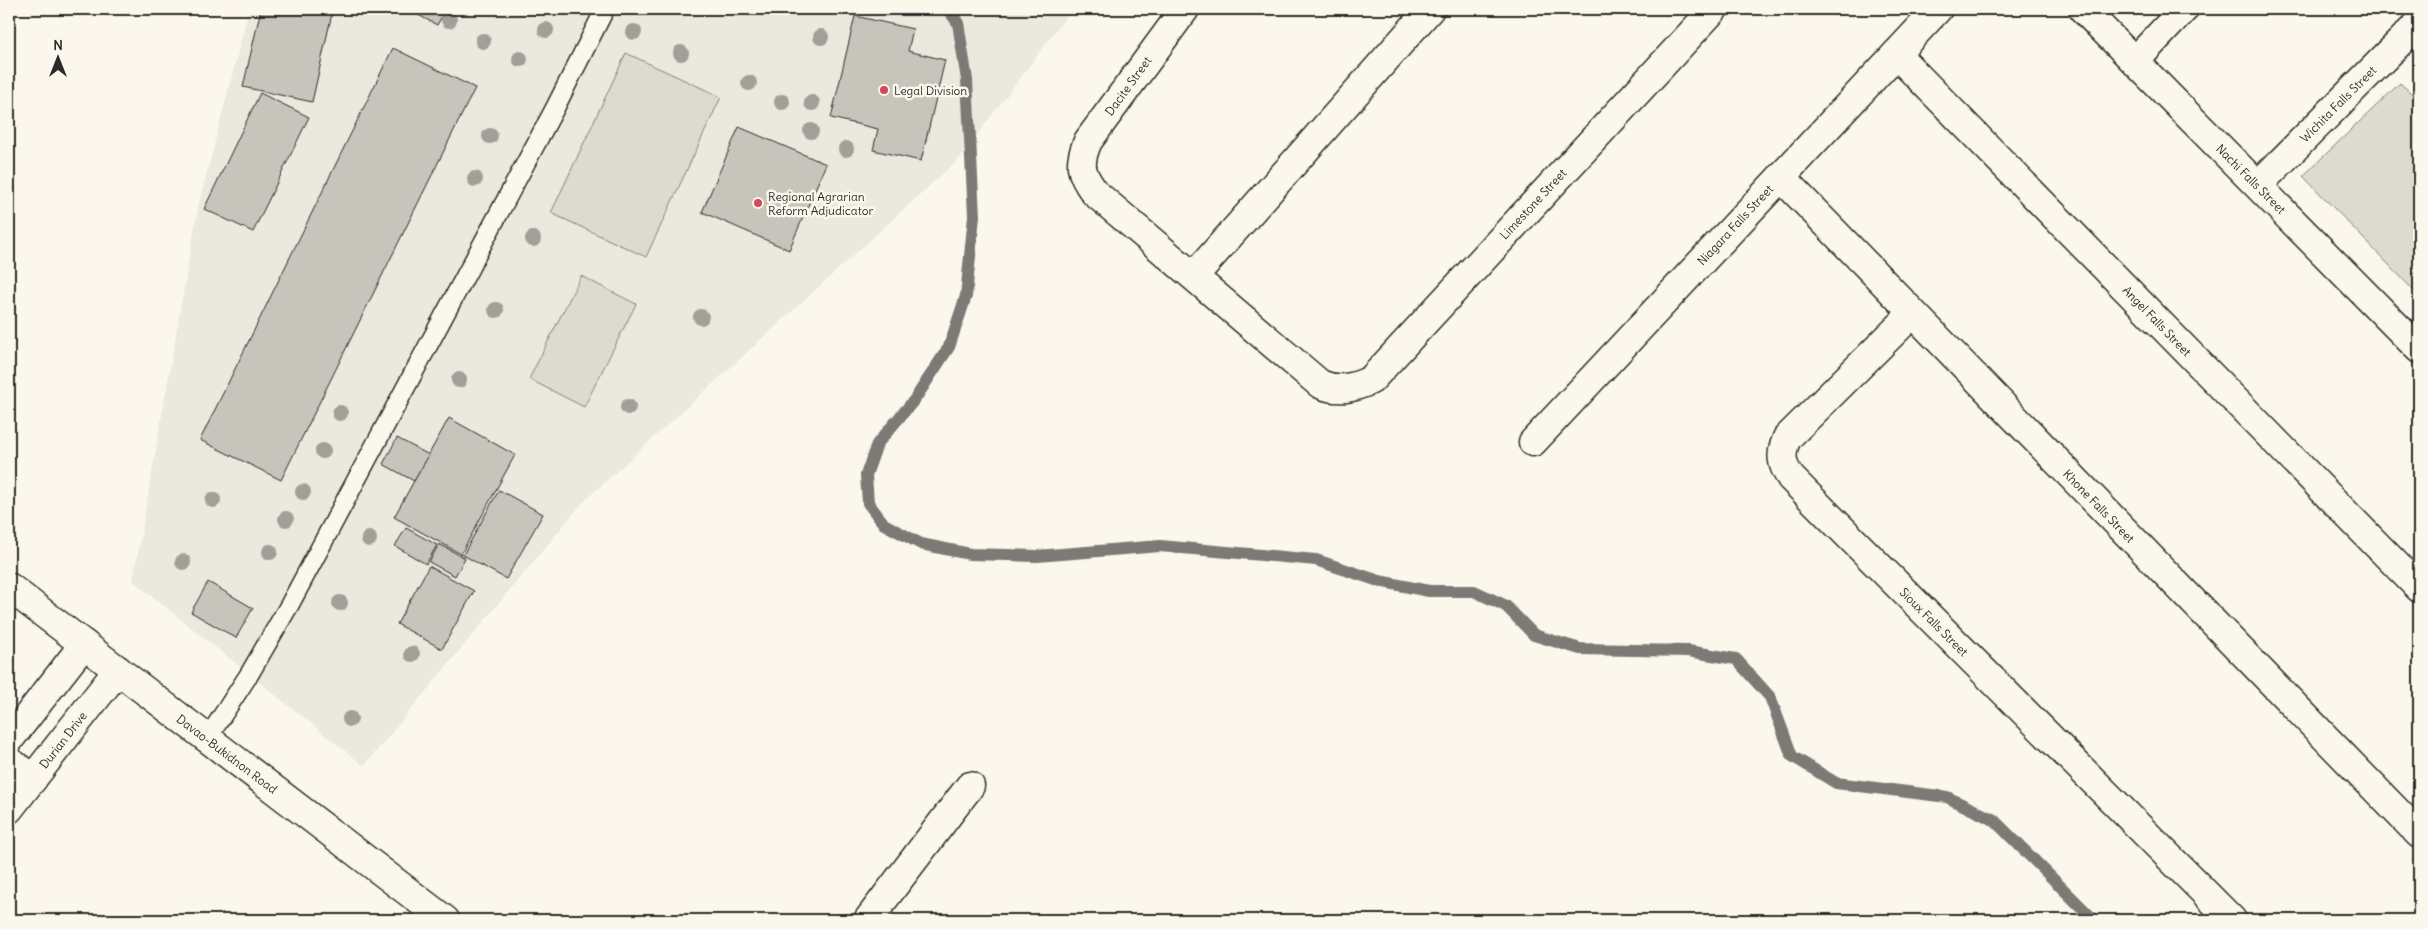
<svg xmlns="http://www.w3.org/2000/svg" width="2428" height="929" font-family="Delius,sans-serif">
<rect width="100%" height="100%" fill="#fbf7ec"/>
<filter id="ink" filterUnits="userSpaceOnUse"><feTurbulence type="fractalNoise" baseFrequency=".02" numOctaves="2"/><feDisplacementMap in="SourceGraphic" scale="10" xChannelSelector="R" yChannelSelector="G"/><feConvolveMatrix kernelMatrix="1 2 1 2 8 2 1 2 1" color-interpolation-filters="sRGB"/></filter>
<g filter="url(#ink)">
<!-- built -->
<path fill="#ebe8de" d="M249,9H1072L959,159L582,503L364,766L133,581L198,208Z"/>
<!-- green -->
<g fill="#dddad0" stroke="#84827e">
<path d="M626,53L721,97L646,257L551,213Z"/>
<path d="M2400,83L2419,100V296L2303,176Z"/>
<path d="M581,276L636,304L584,407L529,379Z"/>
</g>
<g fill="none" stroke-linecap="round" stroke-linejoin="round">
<!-- stream -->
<path stroke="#7b7a75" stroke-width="12" d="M948,9L958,23L967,80L974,216L966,296L949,347L915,399L877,444L866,475L868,503L884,524L921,544L970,554L1037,556L1160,546L1316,560L1379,581L1429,591H1474L1506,606L1534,635L1580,649L1688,651L1736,659L1770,697L1792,756L1836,783L1947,797L1994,820L2094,920"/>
</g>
<!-- building -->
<g fill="#c7c4bc" stroke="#2b2b2b">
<path d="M261,9H333L312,102L243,87Z"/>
<path d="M407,9H446L437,25Z"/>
<path d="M855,16L913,29L908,51L945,60L921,161L873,150L878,129L831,118Z"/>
<path d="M393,48L475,88L281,480L200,440Z"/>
<path d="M260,93L309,117L253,232L204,209Z"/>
<path d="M739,127L826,164L789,250L702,212Z"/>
<path d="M449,418L515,455L461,554L394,517Z"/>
<path d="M397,438L429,455L414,481L383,464Z"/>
<path d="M499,490L543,514L506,579L463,555Z"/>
<path d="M406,528L437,545L426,564L395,546Z"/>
<path d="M439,544L465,558L455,576L429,562Z"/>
<path d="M429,566L474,591L442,649L397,624Z"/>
<path d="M208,582L253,608L236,638L191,612Z"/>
</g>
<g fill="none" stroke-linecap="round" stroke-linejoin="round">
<defs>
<path id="lane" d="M207,739L250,673L290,604L554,110L605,9"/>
<g id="street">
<path d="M1185,9L1088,141C1078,164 1080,173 1095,193L1320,384C1338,392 1354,388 1371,380L1714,9"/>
<path d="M2083,9L2419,349"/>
<path d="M1896,54L2419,588"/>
<path d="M2135,61L2184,9"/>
<path d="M1781,177L2419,834"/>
<path d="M2258,185L2419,23"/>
<path d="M1194,276L1430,9"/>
<path d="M1912,314L1787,438C1780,454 1781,464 1791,478L2232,920"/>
<path d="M1533,442L1938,9"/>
<path d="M9,740L84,644"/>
<path d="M9,761L33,779"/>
<path d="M9,809L118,670"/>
<path d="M868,920L970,786"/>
</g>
<path id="highway" d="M9,587L445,920"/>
</defs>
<!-- lane casing -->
<use href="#lane" stroke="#2b2b2b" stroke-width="21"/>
<!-- street casing -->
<use href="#street" stroke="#2b2b2b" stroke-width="31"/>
<!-- highway casing -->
<use href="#highway" stroke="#2b2b2b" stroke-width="31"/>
<!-- lane -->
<use href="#lane" stroke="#fbf7ec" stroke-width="18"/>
<!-- street -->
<use href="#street" stroke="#fbf7ec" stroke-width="28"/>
<!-- highway -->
<use href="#highway" stroke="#fbf7ec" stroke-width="28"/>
</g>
<!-- trees -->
<g fill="#a19f98">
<circle cx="449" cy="20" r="8"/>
<circle cx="546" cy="30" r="8"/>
<circle cx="634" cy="32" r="8"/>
<circle cx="821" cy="37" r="8"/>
<circle cx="483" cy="41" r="8"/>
<circle cx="681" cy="53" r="8"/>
<circle cx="520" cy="59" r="8"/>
<circle cx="749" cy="83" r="8"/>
<circle cx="782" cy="102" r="8"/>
<circle cx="812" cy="103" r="8"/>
<circle cx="811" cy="131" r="8"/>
<circle cx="490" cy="136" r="8"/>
<circle cx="846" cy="149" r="8"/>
<circle cx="475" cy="179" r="8"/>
<circle cx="533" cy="239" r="8"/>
<circle cx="496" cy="310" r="8"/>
<circle cx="701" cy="317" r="8"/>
<circle cx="459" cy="380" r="8"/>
<circle cx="628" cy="407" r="8"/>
<circle cx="340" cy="413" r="8"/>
<circle cx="323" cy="451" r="8"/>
<circle cx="303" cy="492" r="8"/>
<circle cx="213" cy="500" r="8"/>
<circle cx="286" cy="519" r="8"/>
<circle cx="369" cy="539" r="8"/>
<circle cx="270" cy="552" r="8"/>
<circle cx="183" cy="562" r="8"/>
<circle cx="340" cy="603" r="8"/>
<circle cx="412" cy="654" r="8"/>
<circle cx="350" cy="719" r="8"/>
</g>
</g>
<!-- markers -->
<g fill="#d1495b" stroke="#fbf7ec" stroke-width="2">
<circle cx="884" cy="90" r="5"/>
<circle cx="758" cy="203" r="5"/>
</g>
<g text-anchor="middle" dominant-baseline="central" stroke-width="5" stroke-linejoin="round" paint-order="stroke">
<!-- street labels -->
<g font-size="12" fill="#2b2b2b" stroke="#fbf7ec">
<text transform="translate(1128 86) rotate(-54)">Dacite Street</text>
<text transform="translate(2338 104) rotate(-45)">Wichita Falls Street</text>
<text transform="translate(2251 179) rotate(45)">Nachi Falls Street</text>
<text transform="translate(1533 204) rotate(-47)">Limestone Street</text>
<text transform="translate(1735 225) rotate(-47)">Niagara Falls Street</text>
<text transform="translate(2157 321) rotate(46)">Angel Falls Street</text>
<text transform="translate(2099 506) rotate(46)">Khone Falls Street</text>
<text transform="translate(1934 622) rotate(45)">Sioux Falls Street</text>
<text transform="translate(63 740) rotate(-52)">Durian Drive</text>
<text transform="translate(227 754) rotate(37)">Davao-Bukidnon Road</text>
</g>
<!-- poi labels -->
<g font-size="12" fill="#2b2b2b" stroke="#fbf7ec" text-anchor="start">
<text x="894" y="90">Legal Division</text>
<text x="768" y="196">Regional Agrarian<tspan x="768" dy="14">Reform Adjudicator</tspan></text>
</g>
</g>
<!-- margin -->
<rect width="2428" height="929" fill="none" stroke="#fbf7ec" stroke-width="30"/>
<rect x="15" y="15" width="2398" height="899" fill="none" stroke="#2b2b2b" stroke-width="2" filter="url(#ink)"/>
<!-- north arrow -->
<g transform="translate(58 58)" stroke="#fbf7ec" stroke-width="4" paint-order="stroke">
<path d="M0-4L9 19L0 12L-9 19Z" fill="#2b2b2b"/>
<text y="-8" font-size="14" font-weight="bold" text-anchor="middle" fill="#2b2b2b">N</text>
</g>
</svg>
